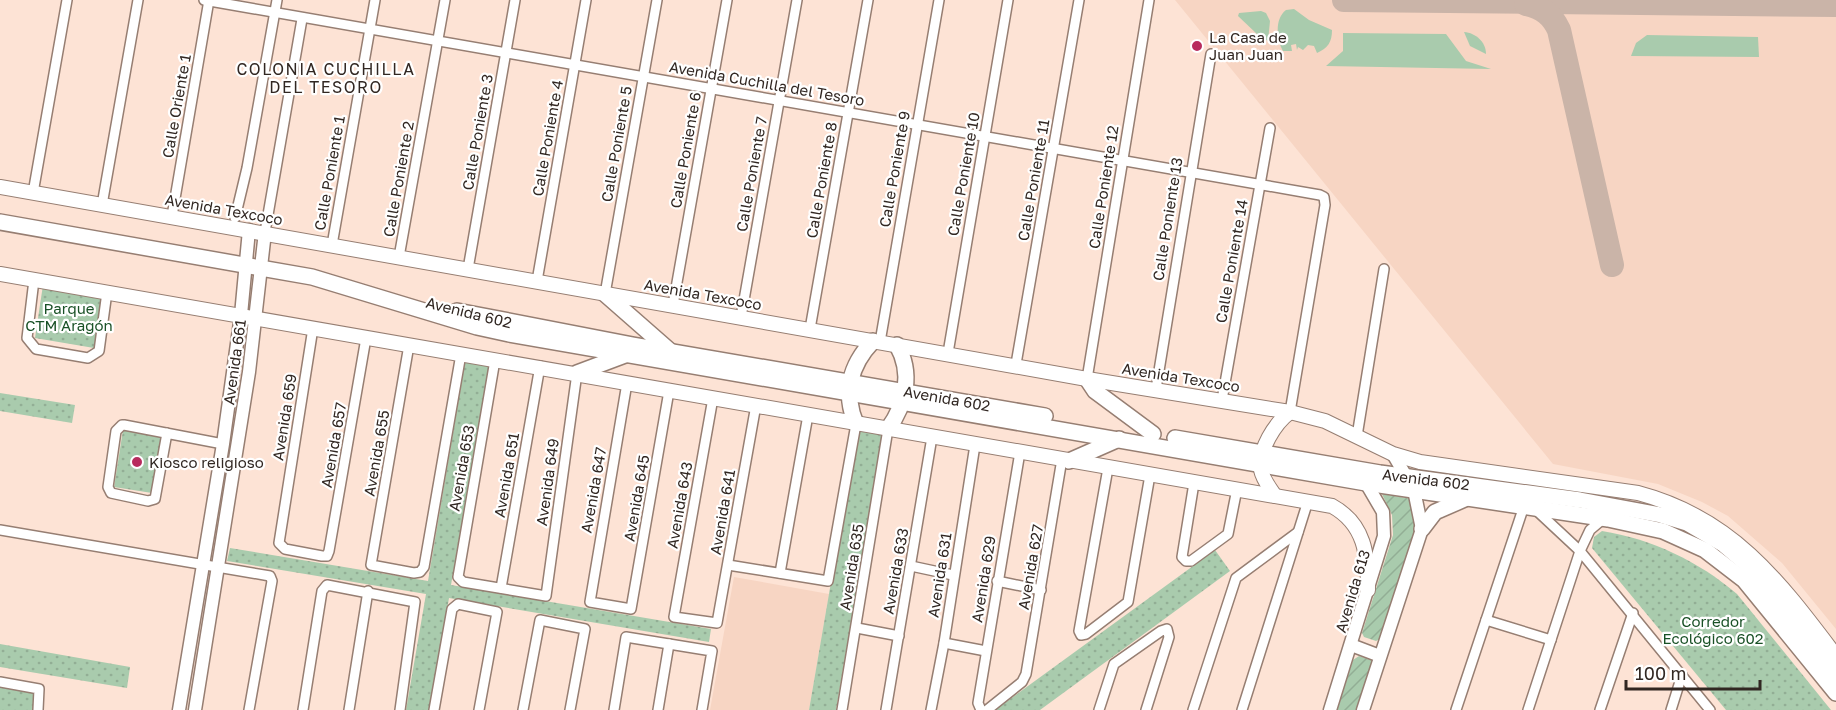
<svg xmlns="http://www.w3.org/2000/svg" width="1836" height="710" font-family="'Golos Text',sans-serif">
<defs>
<pattern id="park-dots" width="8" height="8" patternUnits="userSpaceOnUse" patternTransform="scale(1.5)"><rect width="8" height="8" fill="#a9cbad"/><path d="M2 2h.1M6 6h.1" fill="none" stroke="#92ae95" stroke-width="1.8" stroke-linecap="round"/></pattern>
<pattern id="garden-furrows" width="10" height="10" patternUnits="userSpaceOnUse" patternTransform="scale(1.5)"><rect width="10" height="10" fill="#a9cbad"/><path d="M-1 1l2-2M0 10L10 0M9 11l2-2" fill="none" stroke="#92ae95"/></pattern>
</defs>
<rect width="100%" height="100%" fill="#fde3d5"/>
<!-- built -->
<g fill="#f7d5c3">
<path d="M1175,0H1836V629L1782,563L1728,516L1702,502L1658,484L1553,464Z"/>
<path d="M734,577L829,594L809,710H710Z"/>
</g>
<!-- grass -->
<g fill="#a9cbad">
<path d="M1294,9L1309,20L1332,30C1332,42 1328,48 1317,53L1314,46L1308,45L1303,50L1298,47L1297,50L1296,44L1291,45L1292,51H1283C1277,40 1274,19 1286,10Z"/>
<path d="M1261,11L1266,13L1270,21L1268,41L1258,35L1238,16L1239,13Z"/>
<path d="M1464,32C1476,33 1486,42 1486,54L1470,46Z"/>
<path d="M1343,33L1446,34L1466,61L1491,69L1326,66L1343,51Z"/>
<path d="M1647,35L1758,37L1759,57L1631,56L1636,43Z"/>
</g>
<!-- park -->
<g fill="url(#park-dots)">
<path d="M43,285L102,295L94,348L35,338Z"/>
<path d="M465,362L489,366L451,585L711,629L709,642L449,598L430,710H406L426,594L227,561L230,548L428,581Z"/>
<path d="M0,393L75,405L72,423L0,411Z"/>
<path d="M123,430L161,436L152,493L114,487Z"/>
<path d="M857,431L883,435L836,710H809Z"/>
<path d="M1602,531C1652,539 1698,561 1737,594L1831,710H1726L1592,548L1594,537Z"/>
<path d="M1215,550L1230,571L1040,710H995Z"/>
<path d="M0,644L130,667L127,688L0,667Z"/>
<path d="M0,684L38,691L35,710H0Z"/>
</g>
<!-- garden -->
<g fill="url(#garden-furrows)">
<path d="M1382,494L1412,499L1417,527L1380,639L1376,641L1364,637L1362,633L1393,535L1392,515Z"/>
<path d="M1359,656L1371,660L1373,666L1359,710H1337L1353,660Z"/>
</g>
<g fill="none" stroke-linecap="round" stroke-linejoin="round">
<!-- taxiway -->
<g stroke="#cab4a8" stroke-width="24">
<path d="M1344,0L1836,5"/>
<path d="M1526,4C1543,8 1552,15 1559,30L1612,265"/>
</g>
<defs>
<g id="minor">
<path d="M204,0L1320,195L1324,197L1325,205L1290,412"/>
<path d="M33,193L67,0"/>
<path d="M102,205L138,0"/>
<path d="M172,216L209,0"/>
<path d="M235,218L247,168L277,0"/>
<path d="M265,232L302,19"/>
<path d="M332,245L375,0"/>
<path d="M399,257L445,0"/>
<path d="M468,269L515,0"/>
<path d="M34,280L27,338L36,349L88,358L99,351L107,292"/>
<path d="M537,281L586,0"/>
<path d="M605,294L657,0"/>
<path d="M673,305L727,0"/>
<path d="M741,317L797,0"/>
<path d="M313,328L279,543L285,549L322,556H327L329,551L366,338"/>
<path d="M810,329L868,0"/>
<path d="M880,342L939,0"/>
<path d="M409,345L371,565L414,573L420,572L424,567L461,354"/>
<path d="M948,353L1008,0"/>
<path d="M495,360L458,577L463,582L546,596L577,373"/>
<path d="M1016,364L1079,0"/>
<path d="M1087,379L1149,0"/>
<path d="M627,383L590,602L631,609L669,391"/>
<path d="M1156,389L1211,54"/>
<path d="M713,398L674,617L717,623L756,405"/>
<path d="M1222,400L1270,128"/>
<path d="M167,433L155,499L148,501L111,493L108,487L116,431L122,425H124L223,444"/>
<path d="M1357,436L1384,269"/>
<path d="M1108,468L1079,631L1081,635L1086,634L1128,602L1150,475"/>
<path d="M1194,483L1182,557L1186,561H1191L1228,534L1237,489"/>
<path d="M1535,509L1580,551L1710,710"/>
<path d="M0,530L270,576L272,581L249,710"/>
<path d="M728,565L828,581L856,424"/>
<path d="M911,566L953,575"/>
<path d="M780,573L808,415"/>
<path d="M997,581L1041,590"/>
<path d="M501,588L540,366"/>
<path d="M1486,620L1551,640"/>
<path d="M857,628L899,636"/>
<path d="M944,643L986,651"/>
<path d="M0,682L39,689L38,710"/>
<path d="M303,710L322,591L327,585L415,602L400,710"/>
<path d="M349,710L368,591"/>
<path d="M434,710L452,609L458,604L497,612L479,710"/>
<path d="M523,710L540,620L585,629L570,710"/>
<path d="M614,710L626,637L712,651L702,710"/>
<path d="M658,710L669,644"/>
<path d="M842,710L888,429"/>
<path d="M886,710L932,437"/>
<path d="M931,710L944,643L975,445"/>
<path d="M981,710L978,703L1020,452"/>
<path d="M987,710L1022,682L1026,674L1062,459"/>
<path d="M1099,710L1114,664L1161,631L1167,629L1169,637L1146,710"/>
<path d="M1193,710L1236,578L1298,532"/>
<path d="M1242,710L1308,501"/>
<path d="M1456,710L1524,506"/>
<path d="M1528,710L1580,551L1590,530L1603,519"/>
<path d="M1600,710L1633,613"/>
<path d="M1671,710L1682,675"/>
</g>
<g id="tertiary">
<path d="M1351,645L1380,656"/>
<path d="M179,710L223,444L241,315L249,230"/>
<path d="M195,710L249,372L265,232"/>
<path d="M1330,710L1384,536L1383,512L1366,483"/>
<path d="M1363,710L1422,529L1414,490L1393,454"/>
</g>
<g id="secondary">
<path d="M0,187L1087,379L1290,412L1325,421L1393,454L1420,462L1638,493C1733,518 1780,582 1836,656"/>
<path d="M0,274L1332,506C1365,524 1368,555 1368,590"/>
<path d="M1275,496C1270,488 1263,480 1261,470C1258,450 1275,423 1290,412"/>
</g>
<g id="primary">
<path d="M0,222L312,277L477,327L509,334L1366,483L1608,519L1663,531L1705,550L1744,580L1836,693"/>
<path d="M605,294L670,351"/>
<path d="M457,311L633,345L1045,416"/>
<path d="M577,373L625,355"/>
<path d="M1087,379L1095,391L1153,434"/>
<path d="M856,424C843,393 850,365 873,341"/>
<path d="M888,429C906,404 913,373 897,345"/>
<path d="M1175,438L1380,473L1580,500L1661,515L1687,523L1723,544L1750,567L1836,675"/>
<path d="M1069,461L1119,439"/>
<path d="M1422,529L1435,512L1467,498"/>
</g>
</defs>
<!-- minor casing -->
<use href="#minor" stroke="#967e72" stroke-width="12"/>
<!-- tertiary casing -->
<use href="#tertiary" stroke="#967e72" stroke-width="15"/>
<!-- secondary casing -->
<use href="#secondary" stroke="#967e72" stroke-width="16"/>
<!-- primary casing -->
<use href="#primary" stroke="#967e72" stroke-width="18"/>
<!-- minor -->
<use href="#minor" stroke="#fff" stroke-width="9"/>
<!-- tertiary -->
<use href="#tertiary" stroke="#fff" stroke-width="12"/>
<!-- secondary -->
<use href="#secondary" stroke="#fff" stroke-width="14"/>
<!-- primary -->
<use href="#primary" stroke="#fff" stroke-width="15"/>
</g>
<!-- markers -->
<g fill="#b82b5d" stroke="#fff" stroke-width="2">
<circle cx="1197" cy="46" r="6"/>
<circle cx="137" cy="462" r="6"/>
</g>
<g text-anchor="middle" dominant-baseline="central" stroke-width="4.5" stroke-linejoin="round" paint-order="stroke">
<!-- poi labels -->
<g font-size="15" fill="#312722" stroke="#fff" text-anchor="start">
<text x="1209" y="37">La Casa de<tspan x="1209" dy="17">Juan Juan</tspan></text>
<text x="149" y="462">Kiosco religioso</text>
</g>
<!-- street labels -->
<g font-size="15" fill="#312722" stroke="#fff">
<text transform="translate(767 83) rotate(10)">Avenida Cuchilla del Tesoro</text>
<text transform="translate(176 106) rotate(-80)">Calle Oriente 1</text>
<text transform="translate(477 132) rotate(-80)">Calle Poniente 3</text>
<text transform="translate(547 138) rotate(-80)">Calle Poniente 4</text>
<text transform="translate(616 144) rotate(-80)">Calle Poniente 5</text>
<text transform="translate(685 150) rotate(-80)">Calle Poniente 6</text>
<text transform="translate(894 169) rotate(-80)">Calle Poniente 9</text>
<text transform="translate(329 173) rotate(-80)">Calle Poniente 1</text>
<text transform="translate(751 174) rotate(-80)">Calle Poniente 7</text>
<text transform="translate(963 174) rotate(-80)">Calle Poniente 10</text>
<text transform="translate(398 179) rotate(-80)">Calle Poniente 2</text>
<text transform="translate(821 180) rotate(-80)">Calle Poniente 8</text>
<text transform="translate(1033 180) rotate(-80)">Calle Poniente 11</text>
<text transform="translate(1103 187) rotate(-81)">Calle Poniente 12</text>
<text transform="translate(224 209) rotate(10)">Avenida Texcoco</text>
<text transform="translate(1167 219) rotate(-81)">Calle Poniente 13</text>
<text transform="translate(1231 261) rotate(-80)">Calle Poniente 14</text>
<text transform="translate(703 294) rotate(10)">Avenida Texcoco</text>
<text transform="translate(469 312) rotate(14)">Avenida 602</text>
<text transform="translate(234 362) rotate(-82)">Avenida 661</text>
<text transform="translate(1181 377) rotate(9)">Avenida Texcoco</text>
<text transform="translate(947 398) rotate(10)">Avenida 602</text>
<text transform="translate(284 417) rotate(-81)">Avenida 659</text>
<text transform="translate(333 445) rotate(-80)">Avenida 657</text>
<text transform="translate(376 453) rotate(-80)">Avenida 655</text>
<text transform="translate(461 468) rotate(-80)">Avenida 653</text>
<text transform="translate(506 475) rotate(-80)">Avenida 651</text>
<text transform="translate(1426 479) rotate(7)">Avenida 602</text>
<text transform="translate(547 482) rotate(-82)">Avenida 649</text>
<text transform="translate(593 490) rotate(-80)">Avenida 647</text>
<text transform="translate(636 498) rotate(-80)">Avenida 645</text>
<text transform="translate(679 505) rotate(-80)">Avenida 643</text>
<text transform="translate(722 512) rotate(-80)">Avenida 641</text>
<text transform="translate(851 567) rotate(-81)">Avenida 635</text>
<text transform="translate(1030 567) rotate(-80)">Avenida 627</text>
<text transform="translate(895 571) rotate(-80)">Avenida 633</text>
<text transform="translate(939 575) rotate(-81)">Avenida 631</text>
<text transform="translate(983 579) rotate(-81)">Avenida 629</text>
<text transform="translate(1352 591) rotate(-73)">Avenida 613</text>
</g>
<!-- park labels -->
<g font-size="15" fill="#195126" stroke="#fff">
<text x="69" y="308">Parque<tspan x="69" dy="17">CTM Aragón</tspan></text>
<text x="1713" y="621">Corredor<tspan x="1713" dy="17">Ecológico 602</tspan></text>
</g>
<!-- neighbourhood labels -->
<g font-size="16" letter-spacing="1.5" fill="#312722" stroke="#fff">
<text x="326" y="69">COLONIA CUCHILLA<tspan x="326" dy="18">DEL TESORO</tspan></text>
</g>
</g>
<!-- scale -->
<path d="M1626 680v9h134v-9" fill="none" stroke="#312722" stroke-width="3"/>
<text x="1635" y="680" font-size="18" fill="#312722" stroke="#ffffff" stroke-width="4.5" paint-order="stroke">100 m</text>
</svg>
